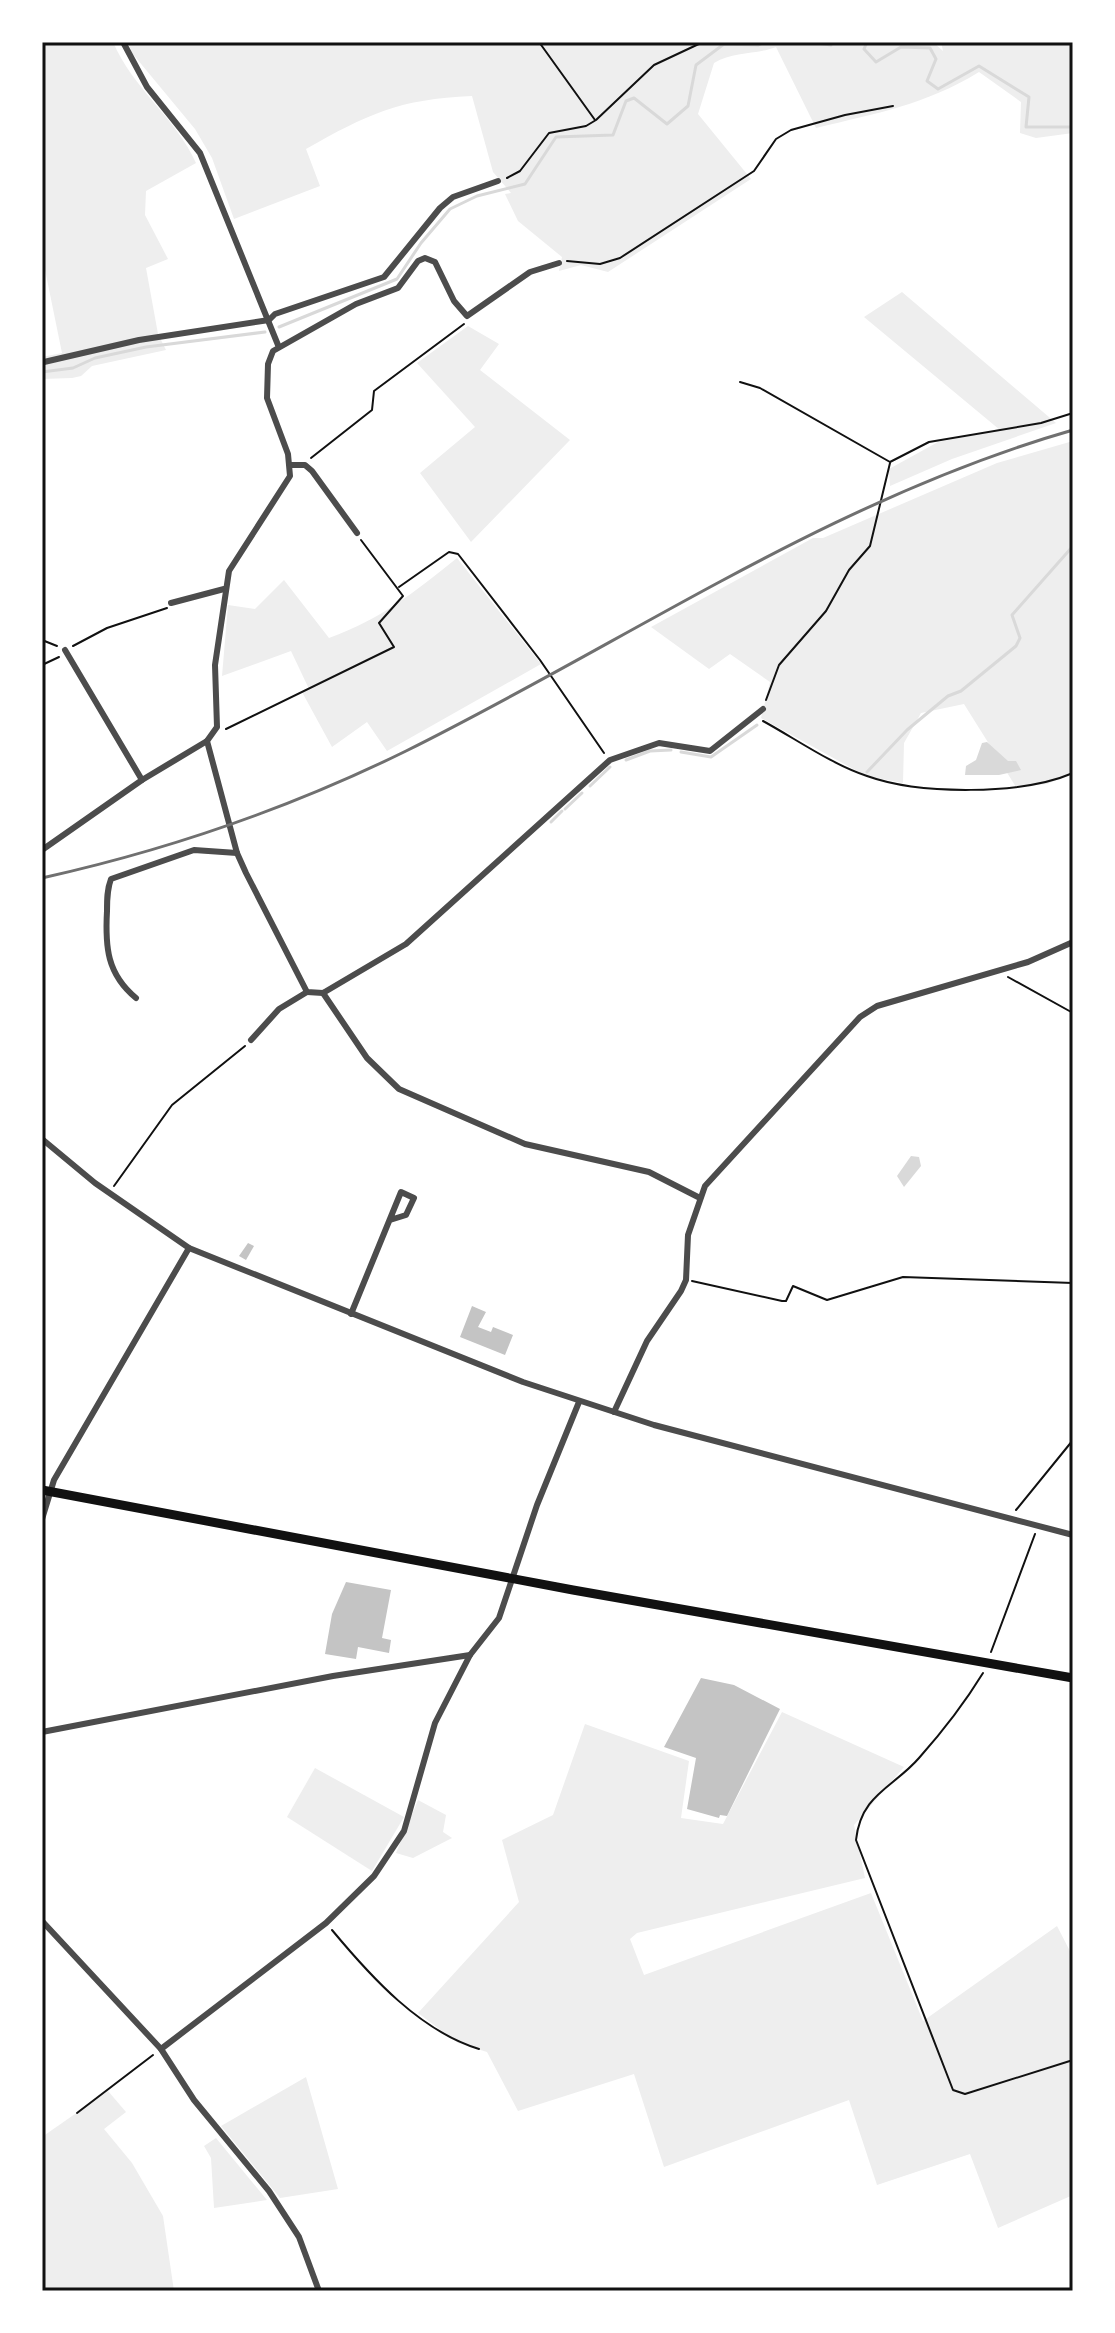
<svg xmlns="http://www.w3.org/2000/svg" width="1115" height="2333" font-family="Signika,sans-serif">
<rect width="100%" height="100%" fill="#fff"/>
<!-- green -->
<g fill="#eee">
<path d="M42,42H113C133,89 176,118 196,163L146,191L145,215L168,259L146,268L158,334L166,350L92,366L81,376L72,378L42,379V357L62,353L42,255Z"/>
<path d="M128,42H933L943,51L941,42H1073V133L1036,138L1020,133L1021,102L979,72C925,105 877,113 816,128L776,47C755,55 734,51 714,63L698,114L751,179L608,272L581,265L559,271L562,257L518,221L505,194L511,193L493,172L472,96C399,99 368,114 306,149L320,186L234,219L212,158L195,129L132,53Z"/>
<path d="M902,292L1056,423L952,459L890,486L889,469L938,442L1000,430L864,317Z"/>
<path d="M468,326L499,344L480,370L570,440L471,542L420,473L475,427L417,363Z"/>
<path d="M1073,441V773L1047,784L1016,787L964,704L921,713L904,743L903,783L866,776L761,718L770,682L730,654L709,669L651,627L813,538H823L997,463Z"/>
<path d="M457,558L541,664L387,751L367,722L332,747L302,692L309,689L291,651L222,676L228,605L255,609L284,580L329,638C383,618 413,593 457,558Z"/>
<path d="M782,1712L904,1767L854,1825L865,1878L637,1933L630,1939L644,1975L871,1893L923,2021L1057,1926L1073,1957V2195L998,2228L970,2154L877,2185L849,2100L664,2167L634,2074L518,2111L487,2052L458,2043L418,2013L519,1902L502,1840L553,1815L585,1724L689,1761L681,1818L723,1824Z"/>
<path d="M315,1768L404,1817L372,1871L287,1817Z"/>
<path d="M418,1800L446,1815L443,1832L452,1838L413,1858L396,1853Z"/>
<path d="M306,2077L338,2189L280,2198L221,2126Z"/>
<path d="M108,2091L126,2112L104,2129L132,2163L163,2216L174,2291H42V2137Z"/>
<path d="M216,2138L267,2200L214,2208L211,2158L204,2146Z"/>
</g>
<!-- water -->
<g fill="#d9d9d9">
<path d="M987,742L1008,761H1016L1021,770L999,775H965L966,766L976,760L982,743Z"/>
<path d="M911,1156L919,1157L921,1166L904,1187L897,1176Z"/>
</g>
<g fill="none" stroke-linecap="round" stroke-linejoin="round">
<!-- stream -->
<g stroke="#d9d9d9" stroke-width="3">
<path d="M811,42L831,45L830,42"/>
<path d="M867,42L864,49L876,62L901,47L930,48L936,59L927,81L938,89L979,66L1029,97L1026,127H1073"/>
<path d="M279,327L397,279L421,243L450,209L477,196L525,184L556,137L613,135L626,101L634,98L667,124L688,106L696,65L724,44L758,45L765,42"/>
<path d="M42,372L73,368L95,358L146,347L265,332"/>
<path d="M681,752L711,757L757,725"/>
<path d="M626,760L650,751L671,750"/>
<path d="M867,772L907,730L948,696L961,691L1016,646L1020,638L1012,615L1073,546"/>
<path d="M590,786L610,767"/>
<path d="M565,809L582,793"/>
<path d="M551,822L562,811"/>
</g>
</g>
<!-- building -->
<g fill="#c4c4c4">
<path d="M248,1243L254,1246L246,1260L239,1256Z"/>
<path d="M472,1306L486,1312L478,1327L491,1332L493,1327L513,1335L505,1355L460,1337Z"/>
<path d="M346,1582L391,1590L382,1638L391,1640L389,1653L358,1647L356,1659L325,1654L332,1614Z"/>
<path d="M701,1678L734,1685L780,1709L727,1816L720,1815L719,1818L687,1809L696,1758L664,1747Z"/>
</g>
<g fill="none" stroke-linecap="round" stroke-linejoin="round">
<!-- path -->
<g stroke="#111" stroke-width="2">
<path d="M539,42L595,120"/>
<path d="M507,178L520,171L549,133L586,126L596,120L654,65L703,42"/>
<path d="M567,261L600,264L620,258L754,171L776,139L791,130L845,115L893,106"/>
<path d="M740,382L760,388L890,462L929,442L1041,423L1073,413"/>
<path d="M311,458L372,410L374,391L464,324"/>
<path d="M399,587L449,552L458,554L540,660L604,753"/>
<path d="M42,640L57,646"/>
<path d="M73,646L107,628L167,608"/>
<path d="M42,665L59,657"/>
<path d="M766,700L779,665L826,611L849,570L870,546L890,463"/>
<path d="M763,721C796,739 831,764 867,776C920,795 1022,795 1073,773"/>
<path d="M226,729L394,647L379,623L403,596L361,540"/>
<path d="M1008,977L1073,1013"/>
<path d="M114,1186L172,1105L245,1046"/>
<path d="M692,1281L782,1301H786L793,1286L827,1300L903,1277L1073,1283"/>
<path d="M1016,1510L1073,1440"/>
<path d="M991,1652L1035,1534"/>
<path d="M983,1673C964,1704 943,1731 919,1758C893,1788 861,1794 856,1840L953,2090L965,2094L1073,2060"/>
<path d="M332,1930C371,1977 420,2031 479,2049"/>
<path d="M77,2113L153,2055"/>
</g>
<!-- minor -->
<g stroke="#4c4c4c" stroke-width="6">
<path d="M123,42L147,87L200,153L278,345"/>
<path d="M44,362L139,340L269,320L275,314L384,277L440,208L453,197L498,181"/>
<path d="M290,465H305L312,471L357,533"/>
<path d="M171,603L224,589"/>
<path d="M65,650L142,780"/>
<path d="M42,850L142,780L207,741"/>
<path d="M323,993L307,992L246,873L237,853L207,741L217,727L215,665L229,571L290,476L288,454L267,398L268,364L273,351L356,304L398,288L418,261L425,258L435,262L454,301L467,316L530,272L559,263"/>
<path d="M323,993L406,944L610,760L659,743L710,751L763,709"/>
<path d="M323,993L367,1058L399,1089L525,1144L649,1172L698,1197"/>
<path d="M136,998C107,974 105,947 107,911C107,900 107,889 111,879L194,850L237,853"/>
<path d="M251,1040L279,1009L307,992"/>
<path d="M42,1139L95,1183L189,1248L523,1382L654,1425L1073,1535"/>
<path d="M351,1314L401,1192L414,1198L406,1215L390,1220"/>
<path d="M614,1412L647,1341L681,1291L686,1280L688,1235L705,1186L860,1017L877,1006L1028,962L1073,942"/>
<path d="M42,1519L54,1480L189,1248"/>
<path d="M42,1732L333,1676L470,1655"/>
<path d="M42,1921L161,2049L194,2100L269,2191L299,2237L319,2291"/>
<path d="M161,2049L326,1923L374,1876L404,1831L435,1723L470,1655L499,1618L537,1505L579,1402"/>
</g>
<!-- primary -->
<path stroke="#111" stroke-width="9" d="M42,1490L573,1590L1073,1678"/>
<!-- rail -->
<path stroke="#707070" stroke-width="3" d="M42,878C168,850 290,808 406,751C628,641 832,499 1073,430"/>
</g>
<!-- border -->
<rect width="1115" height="2333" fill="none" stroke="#ffffff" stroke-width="88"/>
<rect x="44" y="44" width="1027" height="2245" fill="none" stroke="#111" stroke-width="3"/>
</svg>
